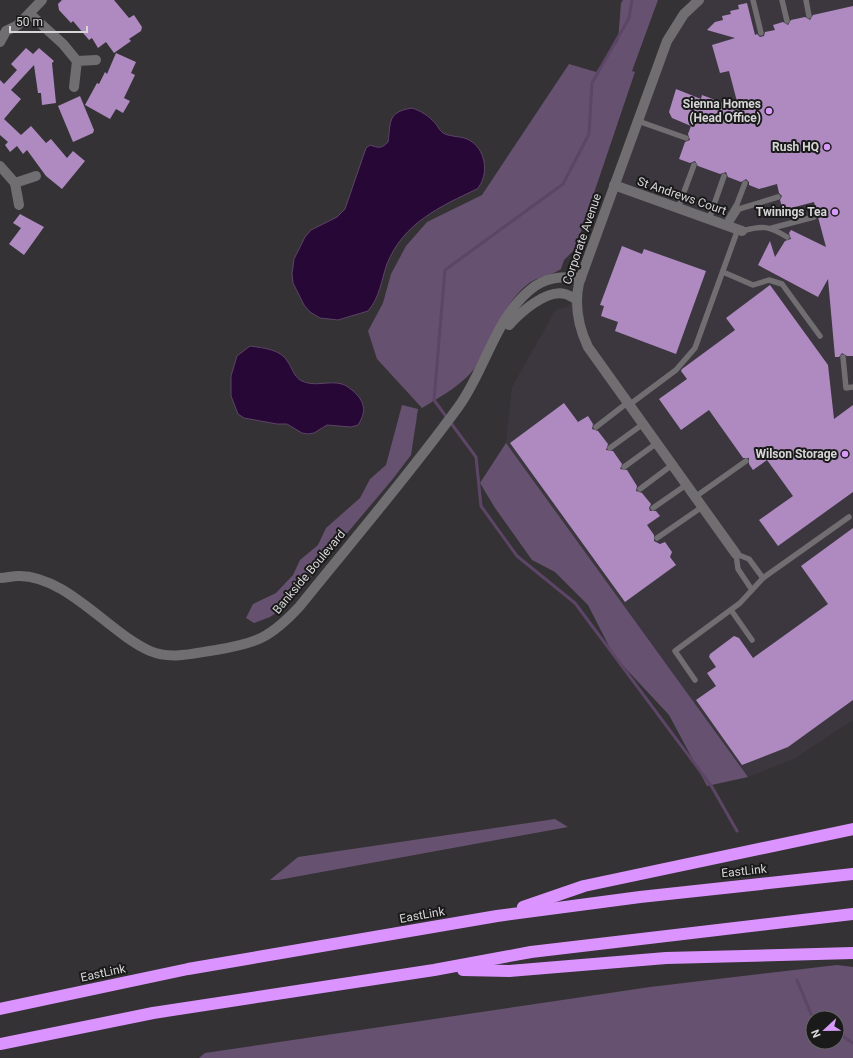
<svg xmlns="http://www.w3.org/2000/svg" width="853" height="1058" font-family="Roboto,sans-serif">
<rect width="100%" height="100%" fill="#343234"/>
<!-- built -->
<path fill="#3c373f" d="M681,0H853V720L794,759L748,777L506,443L512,387L556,309L568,307L579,283L659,65L695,2Z"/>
<!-- green -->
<g fill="#665270" fill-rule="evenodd">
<path d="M623,0H658L632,71L635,72L575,249L564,260L561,269C551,276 538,276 528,284C503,303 492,341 476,366C465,383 442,396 422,408L377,359L368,331L383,303L391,274L406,246L427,222L482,195L569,64L596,72L618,41L621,3Z"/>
<path d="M402,405L418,409L411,455L392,480L321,564L303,588L287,605L270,617L254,623L246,618L253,604L276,593L293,575L300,560L318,545L326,528L360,498L370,479L386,465Z"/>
<path d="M506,443L748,777L707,786L669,715L614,656L588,605L555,572L532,560L495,508L480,483Z"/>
<path d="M555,819L568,827L278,880H270L298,857Z"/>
<path d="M837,965L853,967V1058H199L205,1053L650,987ZM813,1018H837V1042H813Z"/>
</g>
<!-- water -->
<g fill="#270735" stroke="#5c4566">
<path d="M412,108C421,111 429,116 435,123C438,126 439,130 443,133C450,137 460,136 467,139C486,147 490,175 477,189C441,206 403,223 387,264C381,281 380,297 368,311L338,320L320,318L310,312L304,305L293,283L292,274L294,259L305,237L311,230L337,217L345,209L366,148L370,145C379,148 381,149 388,142C391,122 387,112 412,108Z"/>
<path d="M250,346C263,348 281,349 288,362C292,368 294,376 300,380C314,388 328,380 342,384C346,385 349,388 352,390C365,401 367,411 358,425L351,427L327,425L314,433L308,434L302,433L287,424H277L244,418L238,414L231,396V376L237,356Z"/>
</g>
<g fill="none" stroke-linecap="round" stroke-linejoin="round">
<!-- stream -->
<g stroke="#5c4566" stroke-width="3">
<path d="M632,0L629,18L592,83L589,134L563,184L445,270L434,400L476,457L481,506L517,556L575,603L712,787L737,831"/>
<path d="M797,980L811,1014L816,1018"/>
<path d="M837,1032L853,1043"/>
</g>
</g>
<!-- building -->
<g fill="#ae8ac1">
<path d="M62,0H114L129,18L134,15L142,27L141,31L129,39L131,41L114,53L106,42L98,48L92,38L89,40L73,21L71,23L59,10L58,4Z"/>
<path d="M747,3L755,35L757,34L760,37L764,36L765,32L775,30L773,25L783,22L788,25L791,20L805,17L810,20L813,15L853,6V356H847L842,353L839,357H835L828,279L818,297L758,265L770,241L775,257L785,241L791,239L789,233L791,230L826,247L814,202L783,210L780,200L782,196L779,193L777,184L759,189L749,185V182L746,179L741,182L728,177L726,172L720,174L698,166L695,161L690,163L679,159L685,142L690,140L688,134L691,126L672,118L669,112L676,89L701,99L702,95L739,109L729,71L720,73L712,45L735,38L707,30L715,22L723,20L722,16L731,14L730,11L739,9L738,5Z"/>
<path d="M26,48L33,54L39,48L54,61L52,63L56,103L42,105L41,93H38L34,65L11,90L21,99L4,119L21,135L31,126L46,143L51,139L67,158L73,151L85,161L62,189L46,176L27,150L23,154L17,146L10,152L5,145L8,142L0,135V80L4,84L17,70L11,64Z"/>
<path d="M116,53L136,62L131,73L135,75L124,98L130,101L123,113L116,109L110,119L85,105L97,83L99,84L105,72L107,74Z"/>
<path d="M80,96L94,130L93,133L73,142L58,106Z"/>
<path d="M20,214L44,227L24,255L9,244L21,228L13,223Z"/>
<path d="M622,246L642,254L644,249L706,271L676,354L615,331L618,322L601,316L604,306L600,305Z"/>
<path d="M770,285L828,365L834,419L853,405V492L778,546L759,520L793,496L767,460L753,470L749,464V458H743L709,410L681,430L659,399L687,379L681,371L682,369L735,330L726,318Z"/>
<path d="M564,403L578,422L588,416L593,424L592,429L598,431L608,444L606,450L613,451L622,464L620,469L627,470L637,486L636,491L642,493L651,504L649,508L650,511H656L660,516L647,525L654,535V541L660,544L665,542L672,552L670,557L676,565L625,602L510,443Z"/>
<path d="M853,528V700L788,747L742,765L696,700L716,686L707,673L716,667L709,657L710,654L734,636L739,638L753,658L828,604L801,566Z"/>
</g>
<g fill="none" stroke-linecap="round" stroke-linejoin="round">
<!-- service -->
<g stroke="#706e71" stroke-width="5.5">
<path d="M753,0L761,33"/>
<path d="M782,0L787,21"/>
<path d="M806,0L809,16"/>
<path d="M638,121L686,138"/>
<path d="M678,208L694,165"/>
<path d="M709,219L724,176"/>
<path d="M728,219L737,204L745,183"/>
<path d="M728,226L739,209L778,197"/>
<path d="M772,228L814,217"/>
<path d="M742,231C763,225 769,226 787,237"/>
<path d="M723,272L753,285L769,280L782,284L820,336"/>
<path d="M843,357L846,388L853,387"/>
<path d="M629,405L676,370L695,348L738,229"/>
<path d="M596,427L627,403"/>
<path d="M610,448L643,424"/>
<path d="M624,467L657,443"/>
<path d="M640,489L672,465"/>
<path d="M695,497L746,461"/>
<path d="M653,508L686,485"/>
<path d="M657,538L702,507"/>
<path d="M752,590L738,569L736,554L749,559L763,578"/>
<path d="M731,610L752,640"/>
<path d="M695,680L675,651L740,603L763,578L849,517"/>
</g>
<!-- minor -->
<g stroke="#706e71" stroke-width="10">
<path d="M699,0L684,14L667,41L579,283C574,306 578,326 588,347L736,554"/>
<path d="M30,14L63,44L77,61"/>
<path d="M0,42L6,31L18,25L42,0"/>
<path d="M74,87L77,61L96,60"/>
<path d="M0,166L15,183"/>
<path d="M614,185L742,231"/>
<path d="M19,205L15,183L36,176"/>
<path d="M509,325C520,313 546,289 565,294C569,295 573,298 576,299"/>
<path d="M0,578C6,578 12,576 18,576C66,575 109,633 150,651C171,660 195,653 216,650C257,643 270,638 299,607C353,540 409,475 459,406C485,370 495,319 530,290C545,277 562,276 581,278"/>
</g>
<!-- motorway -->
<g stroke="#db94ff" stroke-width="12">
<path d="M523,907L584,886L853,829"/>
<path d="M463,970L509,971L666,958L853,953"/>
<path d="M0,1009L188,969L497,916L640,897L853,874"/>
<path d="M0,1044L153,1013L434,970L531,952L853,914"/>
</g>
</g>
<!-- markers -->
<g fill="#d89af8" stroke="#1b1a1b" stroke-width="1.5">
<circle cx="769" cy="111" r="4"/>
<circle cx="827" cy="147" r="4"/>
<circle cx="835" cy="212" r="4"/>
<circle cx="845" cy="454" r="4"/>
</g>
<g text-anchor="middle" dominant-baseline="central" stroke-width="4" stroke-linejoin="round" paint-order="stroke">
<!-- poi labels -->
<g font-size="12" font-weight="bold" fill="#d7d6d7" stroke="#1b1a1b" text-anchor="end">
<text x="761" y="104">Sienna Homes<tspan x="761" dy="14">(Head Office)</tspan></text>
<text x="819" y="147">Rush HQ</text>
<text x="827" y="212">Twinings Tea</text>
<text x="837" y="454">Wilson Storage</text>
</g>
<!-- street labels -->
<g font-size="12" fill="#d7d6d7" stroke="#1b1a1b">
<text transform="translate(682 196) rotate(19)">St Andrews Court</text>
<text transform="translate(582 239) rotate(-71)">Corporate Avenue</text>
<text transform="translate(309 572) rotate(-50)">Bankside Boulevard</text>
<text transform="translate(744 871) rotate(-6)">EastLink</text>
<text transform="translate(422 915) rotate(-10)">EastLink</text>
<text transform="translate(103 973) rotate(-12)">EastLink</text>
</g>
</g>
<!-- north arrow -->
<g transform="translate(825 1030) rotate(248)"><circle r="19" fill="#1b1a1b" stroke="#666566"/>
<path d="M0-3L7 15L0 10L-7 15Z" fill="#d89af8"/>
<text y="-6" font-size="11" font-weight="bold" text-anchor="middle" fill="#d7d6d7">N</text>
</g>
<!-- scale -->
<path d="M10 26v6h77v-6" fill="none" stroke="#d7d6d7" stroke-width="2"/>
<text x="16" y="26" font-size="12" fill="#d7d6d7" stroke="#1b1a1b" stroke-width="3" paint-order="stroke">50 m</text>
</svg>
